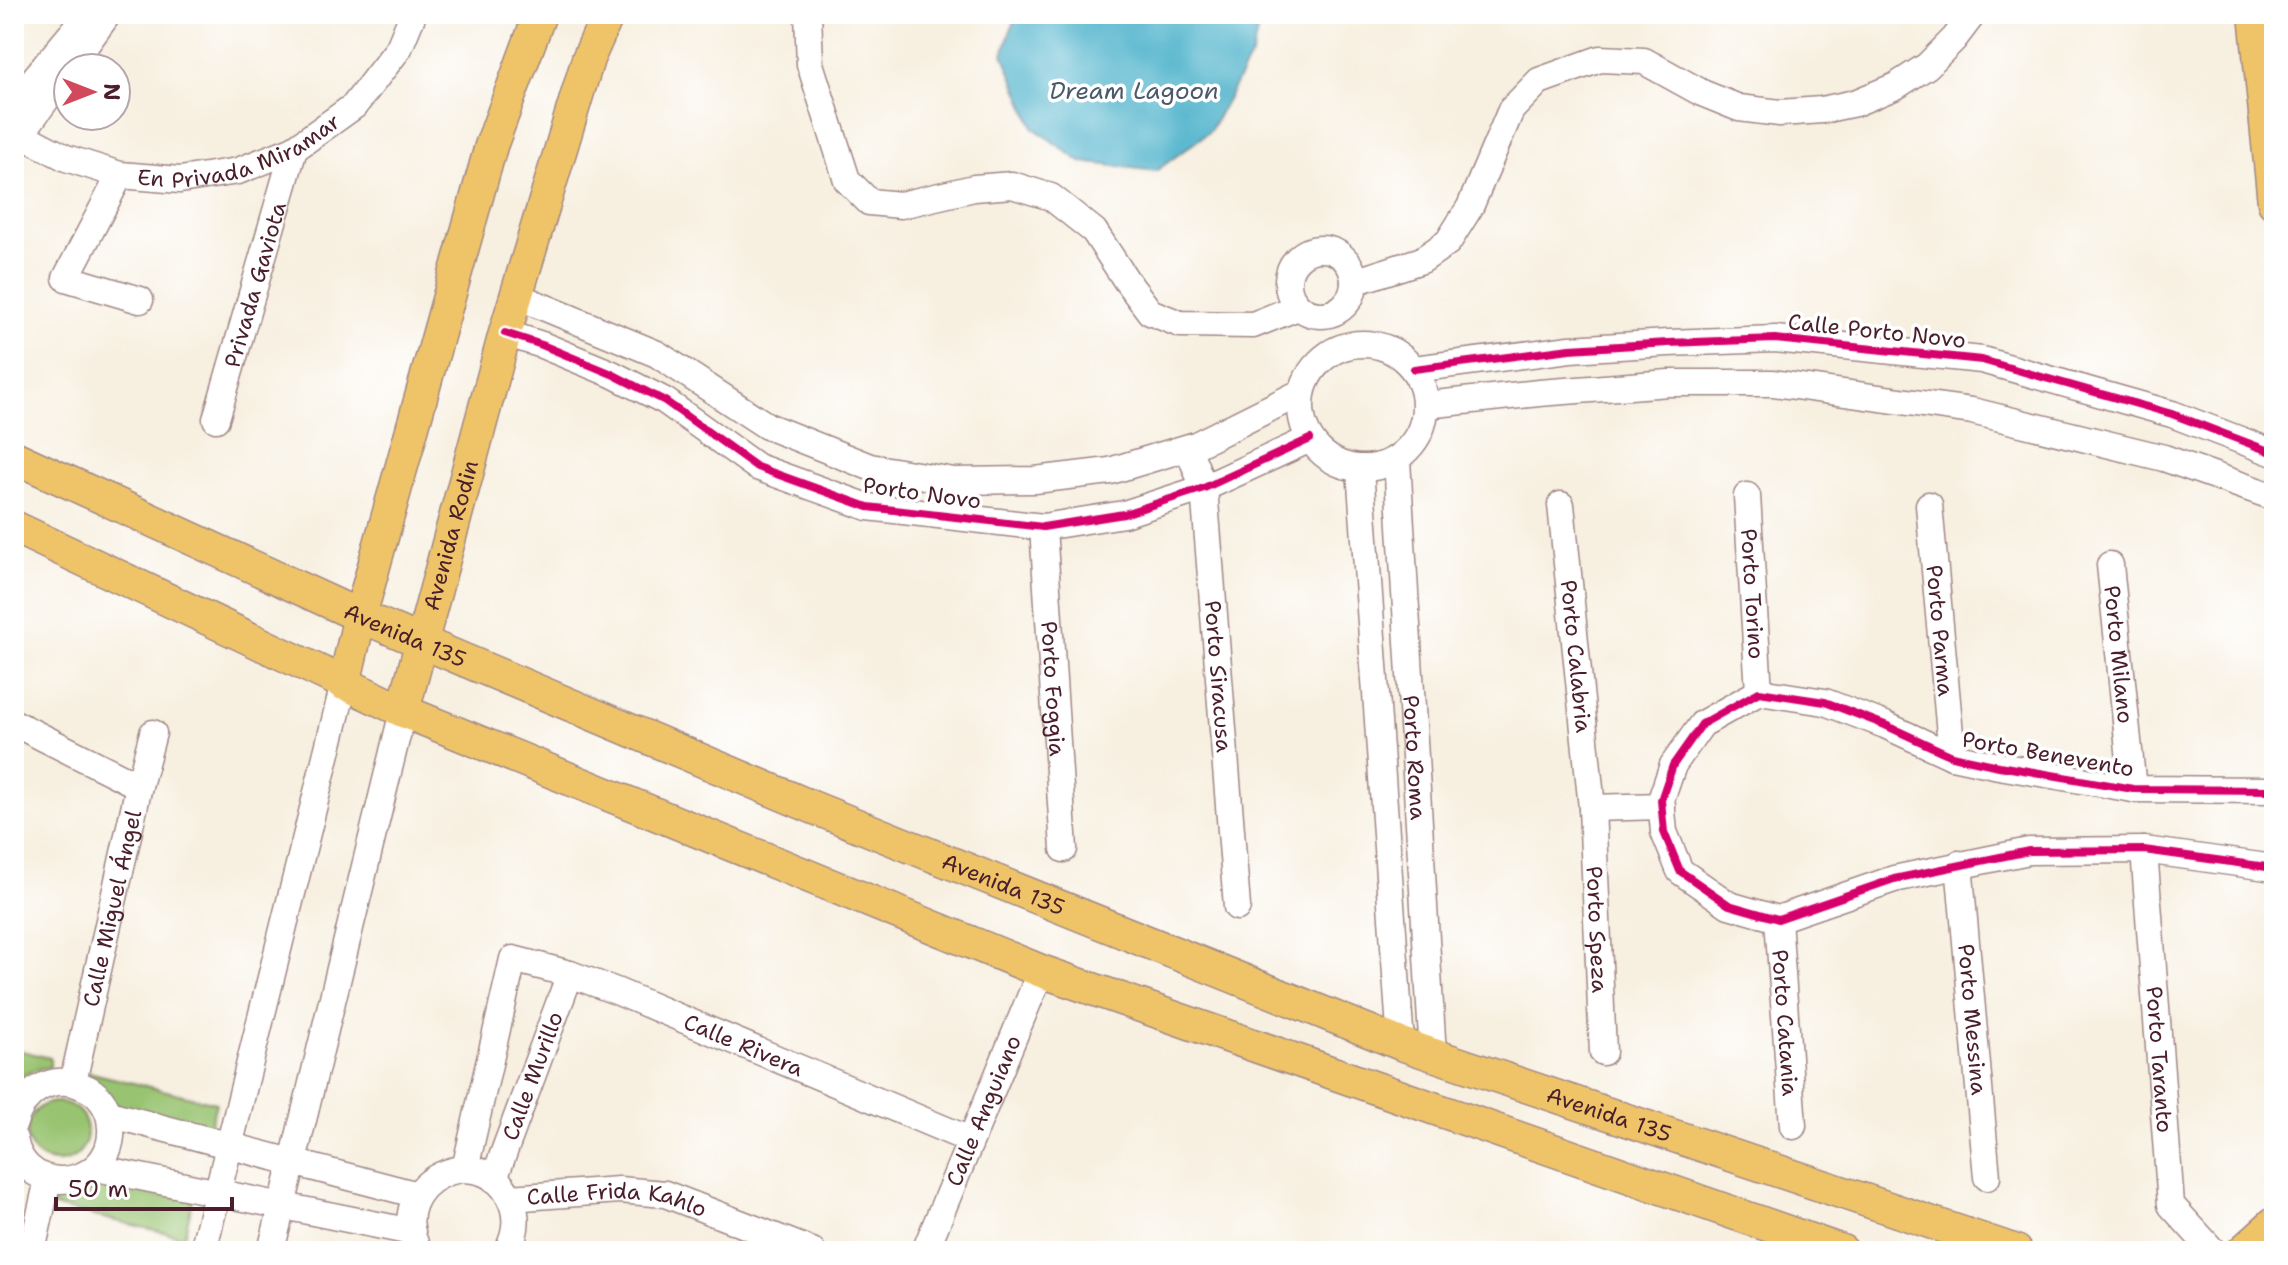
<svg xmlns="http://www.w3.org/2000/svg" width="2288" height="1265" font-family="'Shantell Sans',sans-serif">
<rect width="100%" height="100%" fill="#fff"/>
<filter id="ink" filterUnits="userSpaceOnUse"><feTurbulence type="fractalNoise" baseFrequency=".0125" numOctaves="2"/><feDisplacementMap in="SourceGraphic" scale="16" xChannelSelector="R" yChannelSelector="G"/><feConvolveMatrix kernelMatrix="1 2 1 2 8 2 1 2 1" color-interpolation-filters="sRGB"/></filter>
<filter id="wash" filterUnits="userSpaceOnUse"><feTurbulence type="fractalNoise" baseFrequency=".006" numOctaves="4" result="noise"/><feDisplacementMap in="SourceGraphic" scale="32" xChannelSelector="R" yChannelSelector="G"/><feGaussianBlur stdDeviation="1.8" result="paint"/><feColorMatrix in="noise" values="0 0 0 0 0 0 0 0 0 0 0 0 0 0 0 0 0 1.4 0 .05"/><feComposite in="paint" operator="in"/></filter>
<g filter="url(#wash)">
<rect width="100%" height="100%" fill="#f7efdf"/>
<!-- green -->
<g fill="#98c370" stroke="#71714e" stroke-width="2">
<path d="M14,1049L50,1058V1067L34,1070L14,1080Z"/>
<path d="M88,1072L216,1103L209,1129L118,1109L87,1076Z"/>
<circle cx="57" cy="1132" r="30"/>
<path d="M98,1181L193,1199L184,1237L52,1206L53,1199L84,1191Z"/>
</g>
<!-- water -->
<path fill="#4db2cb" stroke="#4c687b" stroke-width="2" d="M1016,14H1261L1252,54L1210,131L1156,171L1081,162L1034,128L1003,54Z"/>
</g>
<g filter="url(#ink)">
<g fill="none" stroke-linecap="round" stroke-linejoin="round">
<defs>
<g id="minor">
<path d="M808,14L810,64L847,180L869,202L901,205L974,188L1012,185L1051,197L1094,231L1126,280L1150,312L1180,324L1253,325L1298,307"/>
<path d="M69,68L108,14"/>
<path d="M14,103L88,14"/>
<path id="s1" d="M14,131L66,158L120,175L180,180L238,171L294,149L354,106L399,48L413,14"/>
<path d="M14,148L21,134L68,70"/>
<path d="M120,175L66,278L140,300"/>
<circle cx="1321" cy="282" r="33"/>
<path d="M1354,282L1422,260L1448,242L1470,207L1511,110L1539,81L1600,59L1644,61L1702,93L1739,108L1780,113L1822,110L1855,103L1896,86L1927,66L1954,39L1973,14"/>
<path d="M517,296L657,354L767,426L870,467L954,481L1035,480L1110,471L1196,445L1302,392"/>
<path d="M505,333L542,345L612,374L665,401L757,467L868,507L1043,527L1124,514L1204,488L1310,439"/>
<circle cx="1363" cy="406" r="62"/>
<path d="M1414,369L1570,349L1668,343L1775,339L1982,360L2172,414L2274,453"/>
<path d="M1426,405L1539,393L1669,383H1773L1972,411L2164,458L2274,497"/>
<path id="s2" d="M216,419L294,149"/>
<path id="s3" d="M1188,448L1204,488L1237,907"/>
<path id="s4" d="M1397,460L1433,1055"/>
<path d="M1360,469L1401,1044"/>
<path id="s5" d="M1747,496L1759,692"/>
<path id="s6" d="M1561,505L1592,808L1603,1052"/>
<path id="s7" d="M1929,505L1952,756"/>
<path id="s8" d="M1043,527L1064,849"/>
<path id="s9" d="M2110,565L2133,789"/>
<path d="M14,723L139,786"/>
<path d="M2274,790L2133,789L1999,766L1952,756L1885,725L1825,702L1759,692L1702,724L1673,765L1661,800L1664,832L1680,871L1729,905L1778,919L1894,879L2029,851L2144,850L2274,868"/>
<path d="M1592,808L1662,806"/>
<path id="s10" d="M2144,850L2171,1205L2213,1251"/>
<path id="s11" d="M1959,864L1987,1177"/>
<path id="s12" d="M1778,919L1793,1126"/>
<path id="s13" d="M73,1082L139,786L153,733"/>
<path d="M109,1114L418,1195"/>
<path d="M14,1123C23,1091 53,1072 84,1087C97,1092 107,1105 110,1119C123,1187 25,1204 14,1139"/>
<path d="M96,1168L412,1232"/>
<path id="s14" d="M465,1169L513,959L570,974L616,991L970,1140"/>
<path id="s15" d="M494,1179L570,974"/>
<path id="s16" d="M510,1198L619,1190L665,1194L812,1251"/>
<path d="M32,1251L48,1179"/>
<path d="M203,1251L344,684"/>
<path d="M271,1251L403,711"/>
<path d="M419,1251C380,1182 485,1134 512,1203C519,1220 515,1236 507,1251"/>
<path id="s17" d="M925,1251L1041,971"/>
</g>
<g id="major">
<path d="M2255,14L2274,203"/>
<path id="s18" d="M14,457L360,616L812,807L1401,1044L2016,1251"/>
<path d="M14,527L403,711L1041,971L1842,1251"/>
<path d="M344,684L360,616L491,146L540,14"/>
<path id="s19" d="M403,711L505,333L588,59L608,14"/>
<path d="M2243,1251L2274,1223"/>
</g>
</defs>
<!-- minor casing -->
<use href="#minor" stroke="#a08785" stroke-width="29"/>
<!-- major casing -->
<use href="#major" stroke="#a08785" stroke-width="35"/>
<!-- minor -->
<use href="#minor" stroke="#fff" stroke-width="26"/>
<!-- major -->
<use href="#major" stroke="#efc469" stroke-width="32"/>
<defs>
<g id="cycleway">
<path d="M505,333L542,345L612,374L665,401L757,467L868,507L1043,527L1124,514L1204,488L1310,439"/>
<path d="M1414,369L1570,349L1668,343L1775,339L1982,360L2172,414L2274,453"/>
<path d="M2274,790L2133,789L1999,766L1952,756L1885,725L1825,702L1759,692L1702,724L1673,765L1661,800L1664,832L1680,871L1729,905L1778,919L1894,879L2029,851L2144,850L2274,868"/>
</g>
</defs>
<!-- cycleway casing -->
<use href="#cycleway" stroke="#fff" stroke-width="13"/>
<!-- cycleway -->
<use href="#cycleway" stroke="#d6006c" stroke-width="8"/>
</g>
</g>
<g text-anchor="middle" dominant-baseline="central" stroke-width="7" stroke-linejoin="round" paint-order="stroke">
<!-- street labels -->
<g font-size="22" fill="#4a1f2b" stroke="#fff">
<text stroke="none"><textPath href="#s1" startOffset="240">En Privada Miramar</textPath></text>
<text stroke="none"><textPath href="#s2" startOffset="140">Privada Gaviota</textPath></text>
<text transform="translate(1877 331) rotate(6)">Calle Porto Novo</text>
<text transform="translate(922 493) rotate(8)">Porto Novo</text>
<text stroke="none"><textPath href="#s19" startOffset="182">Avenida Rodin</textPath></text>
<text stroke="none"><textPath href="#s5" startOffset="98">Porto Torino</textPath></text>
<text stroke="none"><textPath href="#s7" startOffset="126">Porto Parma</textPath></text>
<text stroke="none"><textPath href="#s18" startOffset="430">Avenida 135</textPath></text>
<text stroke="none"><textPath href="#s9" startOffset="90">Porto Milano</textPath></text>
<text stroke="none"><textPath href="#s6" startOffset="152">Porto Calabria</textPath></text>
<text stroke="none"><textPath href="#s3" startOffset="232">Porto Siracusa</textPath></text>
<text stroke="none"><textPath href="#s8" startOffset="162">Porto Foggia</textPath></text>
<text transform="translate(2048 754) rotate(10)">Porto Benevento</text>
<text stroke="none"><textPath href="#s4" startOffset="298">Porto Roma</textPath></text>
<text stroke="none"><textPath href="#s18" startOffset="1078">Avenida 135</textPath></text>
<text stroke="none"><textPath href="#s13" startOffset="178">Calle Miguel Ángel</textPath></text>
<text stroke="none"><textPath href="#s6" startOffset="426">Porto Speza</textPath></text>
<text stroke="none"><textPath href="#s11" startOffset="156">Porto Messina</textPath></text>
<text stroke="none"><textPath href="#s12" startOffset="104">Porto Catania</textPath></text>
<text stroke="none"><textPath href="#s14" startOffset="462">Calle Rivera</textPath></text>
<text stroke="none"><textPath href="#s10" startOffset="210">Porto Taranto</textPath></text>
<text stroke="none"><textPath href="#s15" startOffset="110">Calle Murillo</textPath></text>
<text stroke="none"><textPath href="#s17" startOffset="152">Calle Anguiano</textPath></text>
<text stroke="none"><textPath href="#s18" startOffset="1726">Avenida 135</textPath></text>
<text stroke="none"><textPath href="#s16" startOffset="108">Calle Frida Kahlo</textPath></text>
</g>
<!-- water labels -->
<g font-size="24" font-style="italic" fill="#4b5a6b" stroke="#fff">
<text x="1134" y="91">Dream Lagoon</text>
</g>
</g>
<!-- margin -->
<rect width="2288" height="1265" fill="none" stroke="#fff" stroke-width="48"/>
<!-- north arrow -->
<g transform="translate(92 92) rotate(90)"><circle r="38" fill="#ffffff" stroke="#b7a5aa" stroke-width="2"/>
<path d="M0-6L14 30L0 20L-14 30Z" fill="#d1495b"/>
<text y="-12" font-size="22" font-weight="bold" text-anchor="middle" fill="#4a1f2b">N</text>
</g>
<!-- scale -->
<path d="M56 1197v12h176v-12" fill="none" stroke="#4a1f2b" stroke-width="4"/>
<text x="68" y="1197" font-size="24" fill="#4a1f2b" stroke="#ffffff" stroke-width="6" paint-order="stroke">50 m</text>
</svg>
